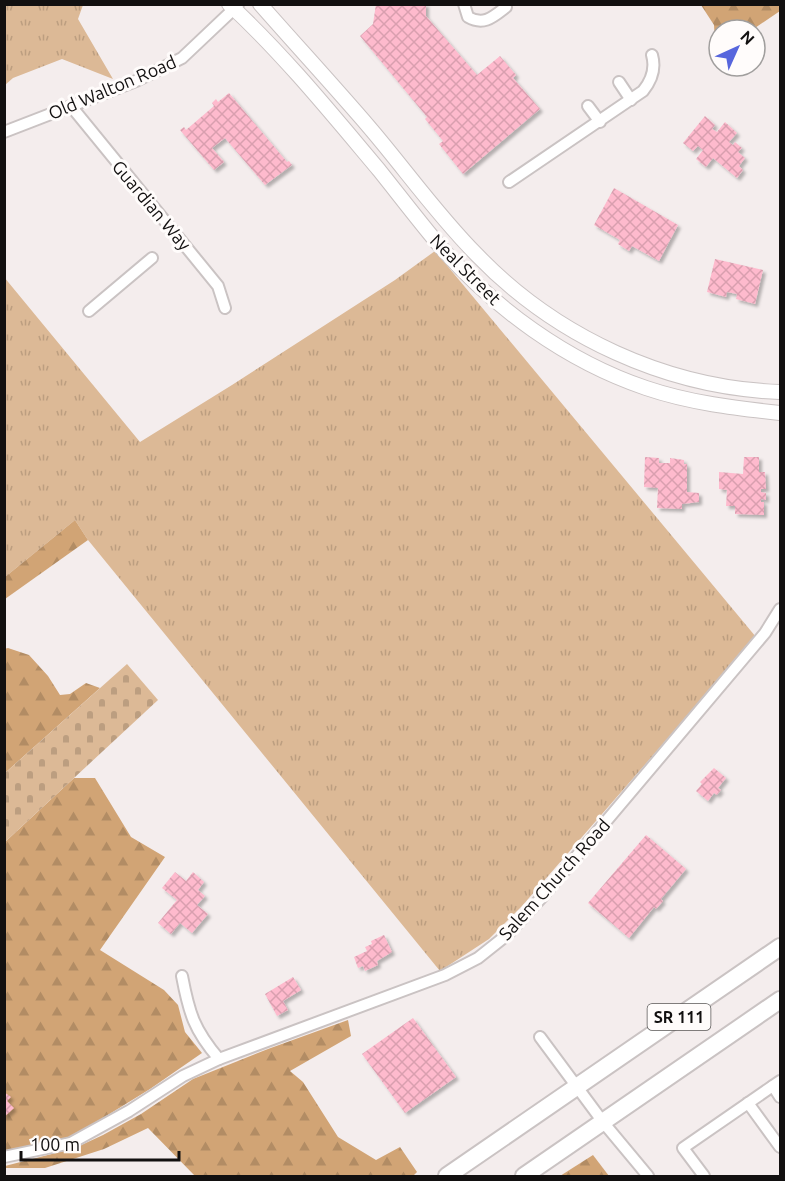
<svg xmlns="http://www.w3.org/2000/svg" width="785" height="1181" font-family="Ubuntu,sans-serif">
<defs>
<pattern id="grass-tufts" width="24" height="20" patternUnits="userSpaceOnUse" patternTransform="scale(1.5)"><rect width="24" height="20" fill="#dcb996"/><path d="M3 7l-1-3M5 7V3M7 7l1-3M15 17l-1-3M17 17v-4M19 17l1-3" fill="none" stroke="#bc9e80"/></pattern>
<pattern id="forest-firs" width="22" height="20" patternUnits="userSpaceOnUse" patternTransform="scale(1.5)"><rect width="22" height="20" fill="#d1a475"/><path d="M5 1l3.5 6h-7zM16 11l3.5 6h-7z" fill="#b28c64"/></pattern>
<pattern id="cemetery-stones" width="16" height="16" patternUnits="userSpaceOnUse" patternTransform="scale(1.5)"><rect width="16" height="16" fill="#dcb996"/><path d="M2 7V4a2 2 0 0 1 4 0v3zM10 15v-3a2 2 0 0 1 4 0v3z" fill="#bc9e80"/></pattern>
<pattern id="building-cross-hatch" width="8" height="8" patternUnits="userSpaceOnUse" patternTransform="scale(1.5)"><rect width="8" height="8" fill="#febacd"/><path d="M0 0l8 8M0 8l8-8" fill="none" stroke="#d99faf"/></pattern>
<filter id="shadow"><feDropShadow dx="3" dy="3" stdDeviation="1.5" flood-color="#0004"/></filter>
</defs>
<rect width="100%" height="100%" fill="#f4eded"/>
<!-- grass -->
<g fill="url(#grass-tufts)">
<path d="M5,4L83,5L78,19L113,79L62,59L13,78L5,85Z"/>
<path d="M435,251L756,637L522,906L489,939L440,971L88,540L75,520L5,577L4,277L140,442L232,385L395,280Z"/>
</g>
<!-- forest -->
<g fill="url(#forest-firs)">
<path d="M701,5H780V11L752,30H719V43H715L714,25Z"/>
<path d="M75,520L88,540L5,599V577Z"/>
<path d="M8,648L29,655L48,676L60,695L70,694L86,683L100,688L5,773L4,649Z"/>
<path d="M74,778H95L131,837L165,857L100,950L164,990L178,1005L185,1032L202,1053L150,1089L69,1139L5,1154V842Z"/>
<path d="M348,1020L351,1036L290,1071L303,1082L338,1137L376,1160L400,1147L417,1172L413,1176H195L148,1128L104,1149L45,1168H5V1166L75,1148L103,1135L141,1114L193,1079L268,1049Z"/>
<path d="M593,1155L609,1176H560Z"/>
</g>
<!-- cemetery -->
<path fill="url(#cemetery-stones)" d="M127,664L158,700L5,842V773Z"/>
<!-- building -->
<g fill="url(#building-cross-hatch)" filter="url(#shadow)">
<path d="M376,4H426V16L477,75L500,56L516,75L513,78L540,109L463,174L439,144L443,141L425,119L427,117L360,36L373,24Z"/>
<path d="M229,93L287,162L289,161L292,165L265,185L225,138L212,148L224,162L214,170L180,130L184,127L186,130L214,106L212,103L216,99L218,102Z"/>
<path d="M705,116L715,125L712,129L717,132L725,122L737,133L729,142L733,145L735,142L742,148L738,152L745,158L739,166L743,170L737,178L713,158L706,167L696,159L703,150L698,146L693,151L683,143Z"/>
<path d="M614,188L678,225L659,261L632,246L629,251L618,244L620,240L594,225Z"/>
<path d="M715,259L763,270L755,304L736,299L737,294L727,292L726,297L707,292Z"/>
<path d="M645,457L659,458V463H670V458L684,460V464H687V492L699,493V502L682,504V509L657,508L658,488L644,487Z"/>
<path d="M744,457H759V472H765L766,489H761V492L766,493V500L761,499V502H764V515L735,514V506H726L727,490L719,489V472L743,474Z"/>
<path d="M714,768L726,778L718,788L721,790L717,795L714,793L708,801L696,791L702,784L700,782Z"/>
<path d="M646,835L686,869L661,899L663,901L656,909L654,907L629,938L588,903Z"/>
<path d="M175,872L186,881L193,872L204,882L198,890L205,896L197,905L208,914L192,933L180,923L171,934L158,923L177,900L162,888Z"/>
<path d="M384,935L392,952L377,961L378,965L365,971L363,966L358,968L354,957L367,951L365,947L372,944L371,941Z"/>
<path d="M293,977L301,990L283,1001L288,1010L277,1016L265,994Z"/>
<path d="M413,1018L456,1077L405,1113L362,1054Z"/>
<path d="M4,1092L11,1097L7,1101L14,1108L4,1117Z"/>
</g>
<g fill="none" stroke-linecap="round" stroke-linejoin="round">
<defs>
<g id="minor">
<path d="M464,4L468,17C484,26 493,17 506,7"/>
<path d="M619,82L631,100"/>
<path d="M71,106L218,286L225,308"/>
<path d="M588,106L600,122"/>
<path d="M4,132L136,81L182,58L238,5"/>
<path d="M509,182L643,91C652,80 656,69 652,55"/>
<path d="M89,311L152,258"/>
<path d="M182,976C189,1013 194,1030 219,1059"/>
<path d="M540,1037L603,1122L648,1176"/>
<path d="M773,1086L780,1097"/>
<path d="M748,1103L780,1147"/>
<path d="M4,1157L71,1143L129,1111L183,1076L219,1059L445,975L478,958L507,935L543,896L765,633L780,609"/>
<path d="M704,1176L683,1148L780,1081"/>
</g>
<g id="major">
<path d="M229,4C284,55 331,113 379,170C399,195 418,220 439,245C494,308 566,361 646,388C690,403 735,408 780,413"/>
<path d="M260,4C296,45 333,85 369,127C405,169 438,216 477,255C556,337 667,388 780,392"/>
</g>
<g id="highway">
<path d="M447,1176L780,947"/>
<path d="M524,1176L780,1000"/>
</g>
</defs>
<!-- minor casing -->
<use href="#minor" stroke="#cac3c3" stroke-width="14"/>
<!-- major casing -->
<use href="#major" stroke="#cac3c3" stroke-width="16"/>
<!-- highway casing -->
<use href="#highway" stroke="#cac3c3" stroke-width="20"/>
<!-- minor -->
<use href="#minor" stroke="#fff" stroke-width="10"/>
<!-- major -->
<use href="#major" stroke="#fff" stroke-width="14"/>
<!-- highway -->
<use href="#highway" stroke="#fff" stroke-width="16"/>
</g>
<g text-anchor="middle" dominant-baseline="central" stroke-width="6" stroke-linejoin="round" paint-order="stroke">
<!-- shield labels -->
<rect fill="#fffcfb" stroke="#595756" stroke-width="1.5" x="647.5" y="1004" width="63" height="26" rx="4.5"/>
<g font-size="16" font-weight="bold" fill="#121010">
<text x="679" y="1017">SR 111</text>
</g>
<!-- street labels -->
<g font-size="18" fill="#121010" stroke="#fffcfb">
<text transform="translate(112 87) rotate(-23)">Old Walton Road</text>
<text transform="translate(152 205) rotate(50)">Guardian Way</text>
<text transform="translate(466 269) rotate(45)">Neal Street</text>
<text transform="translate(554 879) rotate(-48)">Salem Church Road</text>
</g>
</g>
<!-- border -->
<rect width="785" height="1181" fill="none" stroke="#121010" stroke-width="12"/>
<!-- north arrow -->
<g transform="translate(737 48) rotate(45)"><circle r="28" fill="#fffcfb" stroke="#a09e9d" stroke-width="1.5"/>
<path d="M0-4.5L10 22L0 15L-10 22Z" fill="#5766dd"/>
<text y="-9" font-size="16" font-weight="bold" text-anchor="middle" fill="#121010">N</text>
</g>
<!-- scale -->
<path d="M21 1151v9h158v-9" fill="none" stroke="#121010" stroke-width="3"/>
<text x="30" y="1151" font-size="18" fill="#121010" stroke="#fffcfb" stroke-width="4.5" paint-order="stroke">100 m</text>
</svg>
